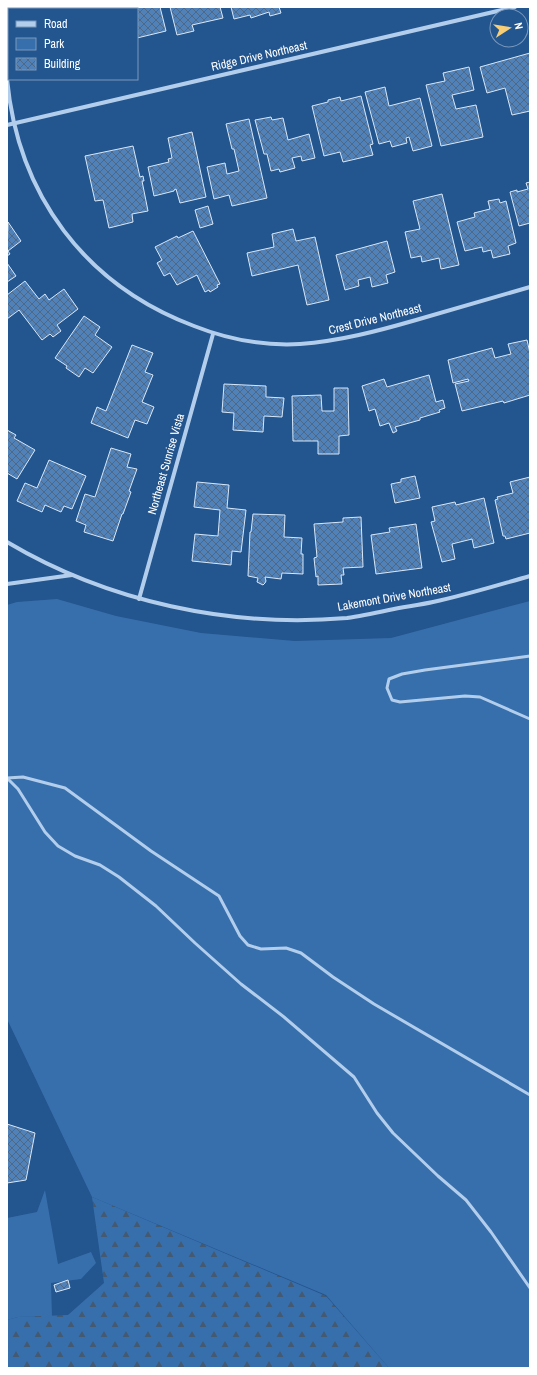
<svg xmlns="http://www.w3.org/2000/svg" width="537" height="1375" font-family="'Archivo Narrow',sans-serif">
<defs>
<pattern id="forest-firs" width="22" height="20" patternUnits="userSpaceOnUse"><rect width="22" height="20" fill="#376fac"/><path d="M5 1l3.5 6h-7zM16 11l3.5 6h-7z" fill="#445a72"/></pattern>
<pattern id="building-cross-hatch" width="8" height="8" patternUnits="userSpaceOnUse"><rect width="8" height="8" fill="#5081b8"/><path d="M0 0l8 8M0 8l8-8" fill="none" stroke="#4e6987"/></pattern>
</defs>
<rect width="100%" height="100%" fill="#23558f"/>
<!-- green -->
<g fill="#376fac">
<path d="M57,599L116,616L201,633L295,641L391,638L530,601V1368H389L326,1295L92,1197L7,1019V605L17,602Z"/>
<path d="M45,1190L58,1264L91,1252L96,1263L81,1279L51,1283L52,1316L18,1317L7,1320V1218L37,1212Z"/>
</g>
<!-- forest -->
<path fill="url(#forest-firs)" d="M92,1197L326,1296L389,1368H7V1320L18,1317L68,1315L104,1283Z"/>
<!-- building -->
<g fill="url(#building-cross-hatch)" stroke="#d8e8f9">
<path d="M127,7H160L166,31L137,38V9H118Z"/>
<path d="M170,7H220L223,18L192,25L194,31L177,35Z"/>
<path d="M231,7H279L281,13L270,16L269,12L251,18L250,15L234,19Z"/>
<path d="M530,53V111L512,115L505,88L487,93L480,67Z"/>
<path d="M469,67L474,90L452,95L456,109L476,105L483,137L441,146L426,85L445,81L443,73Z"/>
<path d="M385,87L389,106L420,98L432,146L413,151L409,137L406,138L407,143L392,147L390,141L379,144L365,92Z"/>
<path d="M361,96L373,144L370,145L373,155L343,162L340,152L324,156L312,106L328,102V100L340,97L341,101Z"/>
<path d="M271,117L272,120L283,118L288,140L309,134L315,158L302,161L301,156L292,158L295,168L280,172L279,169L271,171L267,154H264L255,120Z"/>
<path d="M249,119L267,198L232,206L229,195L214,199L207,167L225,163L227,174L239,171L234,149H232L226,124Z"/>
<path d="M192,132L206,197L180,203L176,189L174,190V191L154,196L148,167L169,162L168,159L172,158L168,138Z"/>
<path d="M133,146L140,177L143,176L144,181H142L148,211L132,214L133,222L109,228L103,200L95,201L85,156Z"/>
<path d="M530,182V223L519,226L510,192L517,190V192L528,189L526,183Z"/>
<path d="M442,194L459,265L441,269L439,258L422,262L421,256L411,258L405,232L420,229L413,201Z"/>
<path d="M499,199L500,203L506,201L516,243L508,246L510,254L493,258L491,250L483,252L482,247L465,251L457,222L475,217L474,213L490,209L488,201Z"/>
<path d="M208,206L213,224L200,228L195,210Z"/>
<path d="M8,222L21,241L8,251L10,254L7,256Z"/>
<path d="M293,229L296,241L315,237L329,300L307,305L298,265L252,276L247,253L274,247L272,234Z"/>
<path d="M193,231L220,284L217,285L218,287L210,292L209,290L205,292L197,275L177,285L170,273L164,276L157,263L162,260L155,247L177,236L178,238Z"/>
<path d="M387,241L395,272L386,275L388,283L372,287L370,277L358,280L359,286L345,290L336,255Z"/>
<path d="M7,263L16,276L7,282Z"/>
<path d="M25,281L39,299L45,294L49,300L64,289L78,309L57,325L61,331L53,337L50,334L42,340L19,310L7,319V295Z"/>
<path d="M84,316L100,327L95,335L112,347L93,373L85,368L79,377L66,368L67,366L55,358Z"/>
<path d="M527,340L530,353V395L504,403L503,401L462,411L455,384L469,381L468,379L453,383L448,360L492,348L495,358L511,354L508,344Z"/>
<path d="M132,345L153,353L145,372L153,375L142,402L154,407L147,424L135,420L128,438L91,423L97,407L106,411Z"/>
<path d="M429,375L436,402L443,400L445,408L439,410L440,412L420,418V420L395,427L397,431L393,433L389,423L380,426L375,409L369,411L362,386L384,379L387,387Z"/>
<path d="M224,384L266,386V397L284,398L282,417L264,416L263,432L233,430L234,413L222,412Z"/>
<path d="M334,388H348L349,435L339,436V454H318V441H293L292,396L321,395L322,411H334Z"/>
<path d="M7,430L16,435L14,438L35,450L17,479L7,473L8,471H7Z"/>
<path d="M111,448L131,454L127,467L137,469L129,491L131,492L123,514H122L113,541L84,532L86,525L76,521L85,494L95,497Z"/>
<path d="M49,460L86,476L72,509L64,506L61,512L45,505L42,512L17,501L25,483L37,488Z"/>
<path d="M415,476L420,498L395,503L391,484L401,482V479Z"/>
<path d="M530,477V533L506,539L505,536H503L495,500L498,499L497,497L513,493L510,482Z"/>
<path d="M197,482L229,485L227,508L246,510L241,552L232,551L231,565L192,561L195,534L218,536L220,510L194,507Z"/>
<path d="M484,498L494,543L474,548L472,539L452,544L455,559L442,562L431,522L435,521L432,507L455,502L456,505Z"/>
<path d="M253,514L285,515L284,537L302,538L301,554H303V574L282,573L281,579L265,577L266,581L265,583L263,585L257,582L258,578L248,576L250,532H251Z"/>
<path d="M361,517L363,567L343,568L344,575H341L342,584L318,585V576L316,577L314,558L317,557L314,524L343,522V518Z"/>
<path d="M416,524L422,568L376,574L371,535L390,532L389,528Z"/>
<path d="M7,1124L35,1133L26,1180L7,1183Z"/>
<path d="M68,1280L70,1288L56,1292L54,1285Z"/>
</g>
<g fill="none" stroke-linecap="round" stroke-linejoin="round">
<!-- service -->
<g stroke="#b3ceec" stroke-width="3">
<path d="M530,656L425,670L402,674L389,679L387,688L392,700L400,702L465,696L480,697L530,719"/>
<path d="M7,778L18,789L45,832L58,846L75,856L100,865L119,877L156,906L195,943L241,984L284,1017L354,1077L377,1113L393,1133L438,1176L466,1200L491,1232L530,1288"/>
<path d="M7,778L23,777L65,788L151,851L219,896L240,936L248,945L261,949L286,948L301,953L333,977L374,1004L530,1095"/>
</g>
<!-- minor -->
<g stroke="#b3ceec" stroke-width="4">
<path d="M11,9V7"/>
<path d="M7,38L9,21"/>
<path d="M7,79C18,195 85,285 194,326C227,339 265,346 300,344C340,341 378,331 416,320C454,309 492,298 530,287"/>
<path d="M7,125L515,7"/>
<path d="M7,542C108,602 230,628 347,618C361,616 375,613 389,610C404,607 419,605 433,602C466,595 498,585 530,576"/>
<path d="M7,584L72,575"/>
<path d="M139,599L213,334"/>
</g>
</g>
<g text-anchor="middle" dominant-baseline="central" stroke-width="3.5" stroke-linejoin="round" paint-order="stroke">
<!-- street labels -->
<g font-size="12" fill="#fff" stroke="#23558f">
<text transform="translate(259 56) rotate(-13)">Ridge Drive Northeast</text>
<text transform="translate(375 319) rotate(-14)">Crest Drive Northeast</text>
<text transform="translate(166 464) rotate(-74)">Northeast Sunrise Vista</text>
<text transform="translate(394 597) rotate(-10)">Lakemont Drive Northeast</text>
</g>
</g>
<!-- border -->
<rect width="537" height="1375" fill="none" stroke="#ffffff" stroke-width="16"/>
<!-- legend -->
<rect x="8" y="8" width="130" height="72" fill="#23558f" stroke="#7b99bc"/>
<rect x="16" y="21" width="20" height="6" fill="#b3ceec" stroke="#7b99bc"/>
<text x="44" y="28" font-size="12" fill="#ffffff">Road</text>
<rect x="16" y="38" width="20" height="12" fill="#376fac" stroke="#7b99bc"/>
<text x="44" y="48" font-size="12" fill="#ffffff">Park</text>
<rect x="16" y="58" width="20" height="12" fill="url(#building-cross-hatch)" stroke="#7b99bc"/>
<text x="44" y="68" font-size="12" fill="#ffffff">Building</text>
<!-- north arrow -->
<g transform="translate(509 28) rotate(78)"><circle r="19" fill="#23558f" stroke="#7b99bc"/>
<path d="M0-3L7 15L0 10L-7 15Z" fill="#f7ce75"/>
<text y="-6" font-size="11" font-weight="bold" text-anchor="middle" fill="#ffffff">N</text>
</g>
</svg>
